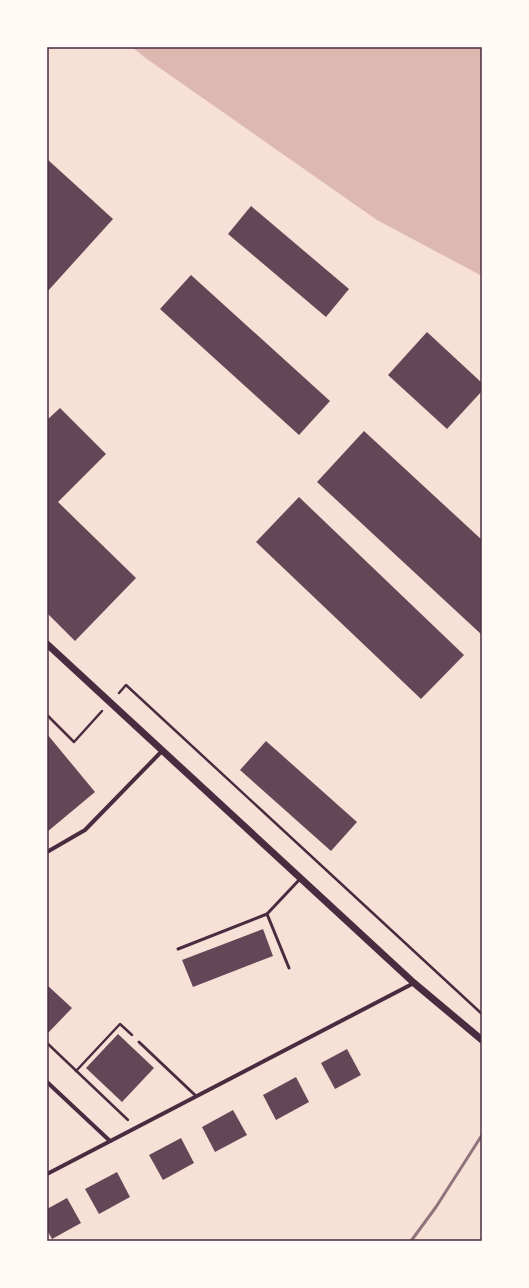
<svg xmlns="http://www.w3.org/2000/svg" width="529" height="1288" font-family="'Golos Text',sans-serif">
<rect width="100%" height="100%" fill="#f7e1d7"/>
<!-- water -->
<path fill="#dcb8b0" d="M132,47H482V276L377,220L144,57Z"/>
<!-- building -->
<g fill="#644757">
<path d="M47,159L113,219L47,292Z"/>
<path d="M251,206L349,289L326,317L228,234Z"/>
<path d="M191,275L330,401L299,435L160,309Z"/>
<path d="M427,332L482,383V391L447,429L388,375Z"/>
<path d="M60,408L106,454L58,502L136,578L75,641L47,613V420Z"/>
<path d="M364,431L482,540V635L317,482Z"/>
<path d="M299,497L464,655L421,699L256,542Z"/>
<path d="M47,734L95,792L47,832Z"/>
<path d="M266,741L357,822L331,851L240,770Z"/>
<path d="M263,929L273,956L193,987L182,960Z"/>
<path d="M47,985L72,1008L48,1033L47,1031Z"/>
<path d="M118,1034L154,1068L122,1102L86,1068Z"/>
<path d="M347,1049L361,1075L335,1089L321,1063Z"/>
<path d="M296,1077L309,1102L276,1120L263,1095Z"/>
<path d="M233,1110L247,1135L215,1152L202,1127Z"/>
<path d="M181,1138L194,1163L163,1180L149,1155Z"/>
<path d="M117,1172L130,1197L99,1214L85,1189Z"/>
<path d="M67,1198L81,1223L52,1239L47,1230V1209Z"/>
</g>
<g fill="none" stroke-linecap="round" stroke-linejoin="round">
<!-- path -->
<g stroke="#4a2c40" stroke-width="2.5">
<path d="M119,693L126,685L482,1014"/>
<path d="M47,715L74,742L102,711"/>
<path d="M47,1043L128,1120"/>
<path d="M76,1071L120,1024L132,1035"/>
</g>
<!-- service -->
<g stroke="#4a2c40" stroke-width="3">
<path d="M267,914L289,968"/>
<path d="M178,949L267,914L300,879"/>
<path d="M139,1042L196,1096"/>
</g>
<!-- minor -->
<g stroke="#4a2c40" stroke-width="4">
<path d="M47,852L85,830L162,751"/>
<path d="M47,1082L110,1141"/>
<path d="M47,1174L414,983"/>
</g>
<!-- tertiary -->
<path stroke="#4a2c40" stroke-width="7" d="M47,644L414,983L482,1040"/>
<!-- rail -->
<path stroke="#8f747c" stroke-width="3" d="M411,1241L436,1207L482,1135"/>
</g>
<!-- border -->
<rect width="529" height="1288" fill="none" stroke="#fffaf5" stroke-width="96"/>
<rect x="48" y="48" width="433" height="1192" fill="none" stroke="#4a2c40" stroke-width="1.5"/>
</svg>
